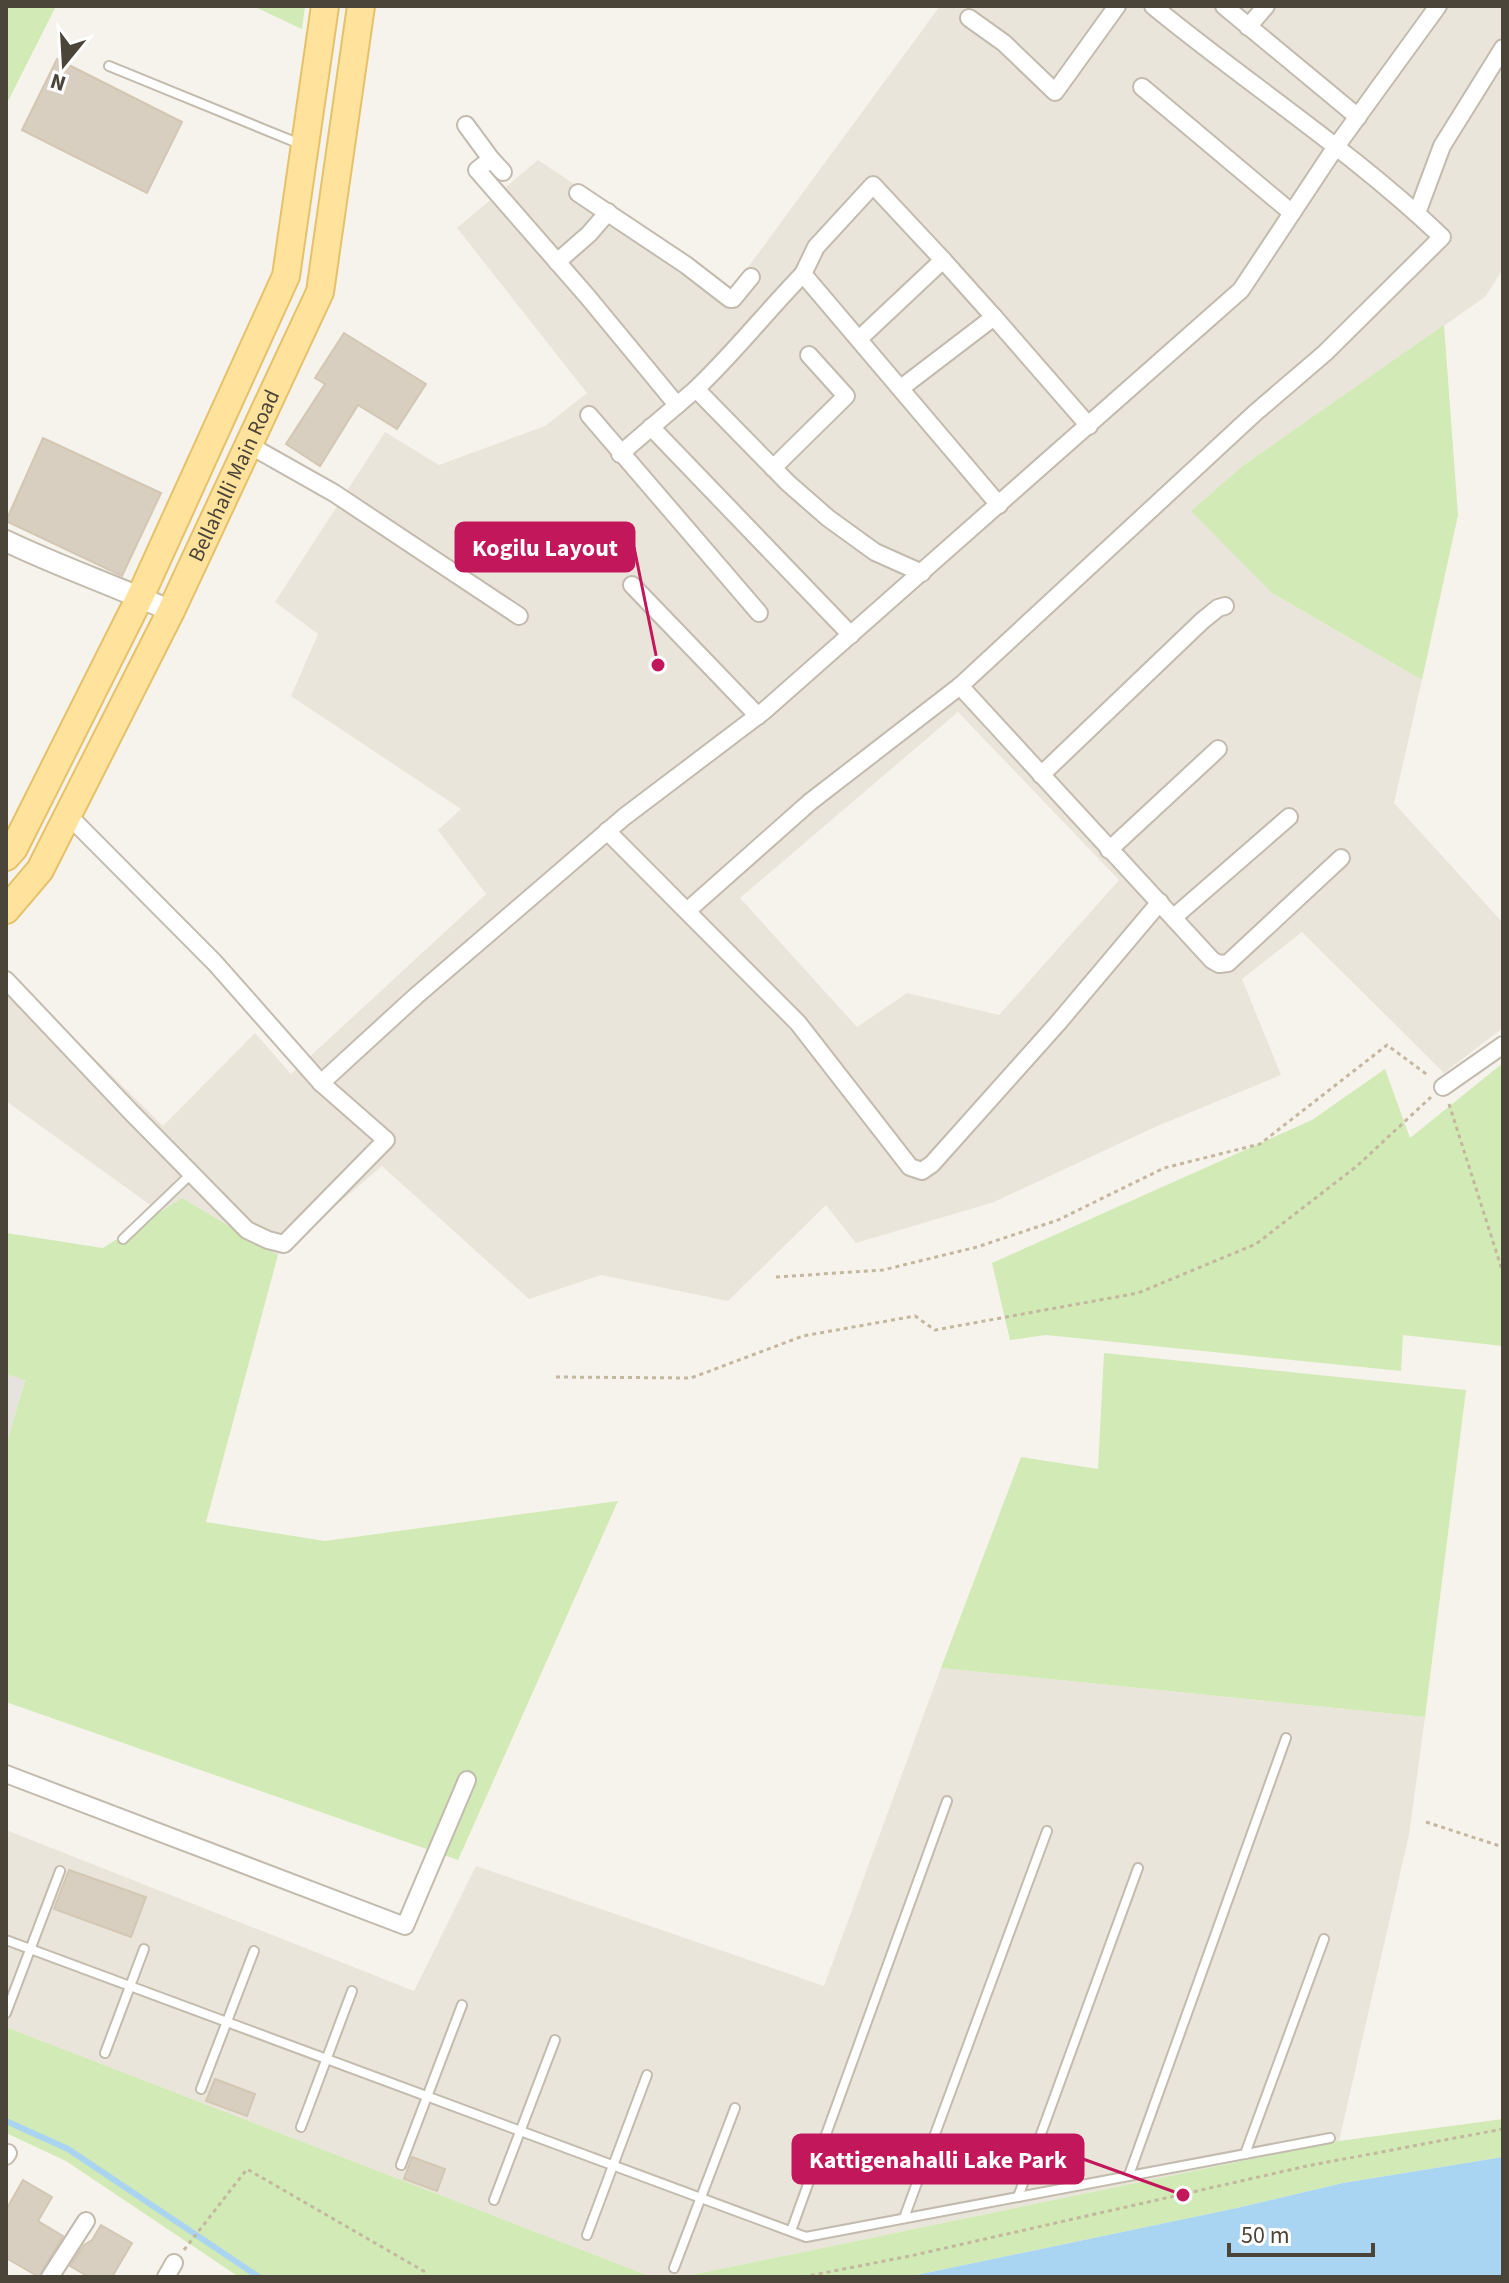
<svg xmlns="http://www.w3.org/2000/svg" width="1509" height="2283" font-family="'Source Sans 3',sans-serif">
<rect width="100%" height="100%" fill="#f6f3ec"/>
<!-- residential -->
<g fill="#eae5da" fill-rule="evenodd">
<path d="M940,6H1503V269L1485,297L1244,465L1272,593L1422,680L1394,803L1503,923V1028L1444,1073L1302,932L1242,979L1281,1075L1155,1127L994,1202L856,1243L826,1205L728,1301L601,1275L529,1299L382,1166L278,1255L182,1198L160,1212L6,1101V971L163,1126L255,1033L291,1074L486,894L438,830L461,809L291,696L318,634L275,602L385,432L439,465L545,426L587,393L457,228L538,160L732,289ZM958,712L1119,880L999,1015L907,993L857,1027L740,898Z"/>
<path d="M941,1668L1425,1717L1409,1835L1339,2141L682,2277H652L6,2027V1830L414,1991L476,1866L824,1986Z"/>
</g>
<!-- industrial -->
<path fill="#e6e2dd" d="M6,1374L25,1379L6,1445Z"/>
<!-- green -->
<g fill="#d2eab5">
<path d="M6,6H56L6,105Z"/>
<path d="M253,6H305L302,29Z"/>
<path d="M1444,325L1458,515L1422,680L1272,593L1191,511L1244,465Z"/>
<path d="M1503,1063V1346L1403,1335L1401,1371L1046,1335L1010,1340L992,1263L1312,1120L1385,1069L1410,1138Z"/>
<path d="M182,1198L278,1255L206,1522L325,1541L618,1501L458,1860L6,1702V1445L25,1380L6,1374V1233L103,1248Z"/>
<path d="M1104,1353L1466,1390L1425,1717L941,1668L1021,1457L1098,1469Z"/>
<path d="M6,2027L652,2277H239L66,2161L6,2133Z"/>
<path d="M1503,2119V2157L1343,2183L1237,2208L907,2277H682L1339,2141Z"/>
</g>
<!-- water -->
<path fill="#a9d4f2" d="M1503,2157V2277H907L1237,2208L1343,2183Z"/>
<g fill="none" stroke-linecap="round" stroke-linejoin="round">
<!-- stream -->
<path stroke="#a9d4f2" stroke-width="6" d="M6,2121L68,2149L259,2277"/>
</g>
<!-- building -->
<g fill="#d8cfc1" stroke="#d3c7b4" stroke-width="2">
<path d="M57,59L182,122L147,193L22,130Z"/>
<path d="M344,333L426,384L397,429L358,405L320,466L286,444L325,384L315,378Z"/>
<path d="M43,438L161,493L122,576L6,521Z"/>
<path d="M69,1870L146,1897L131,1937L54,1909Z"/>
<path d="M215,2079L255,2094L247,2116L206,2101Z"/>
<path d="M412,2157L445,2169L437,2191L404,2179Z"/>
<path d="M23,2180L52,2197L38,2221L63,2236L39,2277L6,2258V2210Z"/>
<path d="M101,2225L132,2243L112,2277H89L70,2266L84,2245L92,2240Z"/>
</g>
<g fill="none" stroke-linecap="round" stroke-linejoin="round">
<defs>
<g id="service">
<path d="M109,66L300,144"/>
<path d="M123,1239L191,1174"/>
<path d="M6,1940L806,2237L1330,2138"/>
<path d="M6,2013L60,1871"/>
<path d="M105,2053L144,1949"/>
<path d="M201,2089L254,1951"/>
<path d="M301,2127L352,1991"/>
<path d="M1245,2154L1324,1939"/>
<path d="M401,2165L462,2005"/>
<path d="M1129,2175L1286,1738"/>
<path d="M1018,2197L1138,1868"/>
<path d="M494,2200L555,2040"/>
<path d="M904,2218L1047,1831"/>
<path d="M791,2231L947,1801"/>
<path d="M587,2235L647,2075"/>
<path d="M674,2268L735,2108"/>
</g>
<g id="minor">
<path d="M1224,6L1358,117"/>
<path d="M969,18L1004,43L1055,92L1117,6"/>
<path d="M1248,27L1266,6"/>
<path d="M1142,87L1292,213"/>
<path d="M466,125L491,159L477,170L587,296L677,405"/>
<path d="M491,159L503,172"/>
<path d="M578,193L686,265L730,299H733L751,277"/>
<path d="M1417,213L1442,146L1503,48"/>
<path d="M557,262L589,234L608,212"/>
<path d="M803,274L816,247L873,185L943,260"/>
<path d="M859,339L943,260L994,317"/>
<path d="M901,388L994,317L1089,426"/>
<path d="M696,389C734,353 766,312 803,274L999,505"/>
<path d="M589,415L759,613"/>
<path d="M651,427L851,635"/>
<path d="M249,445L334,493L519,616"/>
<path d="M620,454L696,389L788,483L828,518L875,552L922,573"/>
<path d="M773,468L846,396L809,355"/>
<path d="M632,585L758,716"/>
<path d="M960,686L1212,960L1219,964L1228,963L1341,858"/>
<path d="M1041,775L1202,621L1218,608L1225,606"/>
<path d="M607,831L798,1023L910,1167L922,1171L932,1164L1058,1023L1160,902"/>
<path d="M1109,850L1218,749"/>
<path d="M687,911L810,802L960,686L1255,413L1325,353L1442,237C1353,152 1248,84 1153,6"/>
<path d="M1174,917L1289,817"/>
<path d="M6,980L130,1111L247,1230L268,1240L284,1244L386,1140L321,1083L215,963L68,815"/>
<path d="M321,1083L416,996L624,817L764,711L1241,290L1335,148L1438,6"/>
<path d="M1443,1087L1503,1045"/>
<path d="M6,1774L405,1926L467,1780"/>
<path d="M6,2156L8,2153"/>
<path d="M50,2277L86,2221"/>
<path d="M166,2277L174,2263"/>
</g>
<path id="tertiary" d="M6,541C60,567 116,586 171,611"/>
<g id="primary">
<path d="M6,857L14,848L140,597L286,276L325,6"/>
<path id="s1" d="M6,910L40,870L171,611L320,292L361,6"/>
</g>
</defs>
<!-- service casing -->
<use href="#service" stroke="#c2bbae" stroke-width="12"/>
<!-- minor casing -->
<use href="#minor" stroke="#c2bbae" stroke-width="20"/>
<!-- tertiary casing -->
<use href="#tertiary" stroke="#c2bbae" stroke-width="24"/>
<!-- primary casing -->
<use href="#primary" stroke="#e6c16a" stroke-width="30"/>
<!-- path -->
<g stroke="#c4b79f" stroke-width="3" stroke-dasharray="4 4" stroke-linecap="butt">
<path d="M1449,1104L1503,1273"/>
<path d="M776,1277L883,1270L977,1247L1058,1220L1164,1168L1260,1144L1387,1045L1429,1076"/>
<path d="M556,1377L691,1378L803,1336L915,1316L935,1330L1138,1293L1256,1244L1357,1166L1431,1097"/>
<path d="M1426,1822L1503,1847"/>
<path d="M184,2250L247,2169L427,2273"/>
<path d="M803,2277L910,2256L1307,2166L1503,2129"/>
</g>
<!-- service -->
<use href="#service" stroke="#fff" stroke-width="8"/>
<!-- minor -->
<use href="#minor" stroke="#fff" stroke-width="16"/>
<!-- tertiary -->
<use href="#tertiary" stroke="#fff" stroke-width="20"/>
<!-- primary -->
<use href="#primary" stroke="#ffe39c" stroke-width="26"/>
</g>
<g text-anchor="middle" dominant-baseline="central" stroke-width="6" stroke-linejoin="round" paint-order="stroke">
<!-- street labels -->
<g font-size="22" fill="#4b4439" stroke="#fff">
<text stroke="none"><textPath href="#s1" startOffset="492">Bellahalli Main Road</textPath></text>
</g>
</g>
<!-- callouts -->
<path fill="none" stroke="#c2185b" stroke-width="3" d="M658 665L634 547M1183 2195L1083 2159"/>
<g fill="#c2185b" stroke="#fff" stroke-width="3">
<circle cx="658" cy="665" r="8"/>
<circle cx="1183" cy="2195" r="8"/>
</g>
<g fill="#c2185b" stroke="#c2185b" stroke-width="3">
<rect x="456" y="523" width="178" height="48" rx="8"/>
<rect x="793" y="2135" width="290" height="48" rx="8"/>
</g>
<g font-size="24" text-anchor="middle" font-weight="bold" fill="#fff">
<text x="545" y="556">Kogilu Layout</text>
<text x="938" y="2168">Kattigenahalli Lake Park</text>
</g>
<!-- border -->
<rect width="1509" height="2283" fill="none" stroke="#4b4439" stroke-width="16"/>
<!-- north arrow -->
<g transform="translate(64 64) rotate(198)" stroke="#ffffff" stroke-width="6" paint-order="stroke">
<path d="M0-6L14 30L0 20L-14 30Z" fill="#4b4439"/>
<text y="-12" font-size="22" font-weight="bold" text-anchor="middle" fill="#4b4439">N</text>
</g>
<!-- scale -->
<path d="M1229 2243v12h144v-12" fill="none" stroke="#4b4439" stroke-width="4"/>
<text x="1241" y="2243" font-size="24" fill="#4b4439" stroke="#ffffff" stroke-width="6" paint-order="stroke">50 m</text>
</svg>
